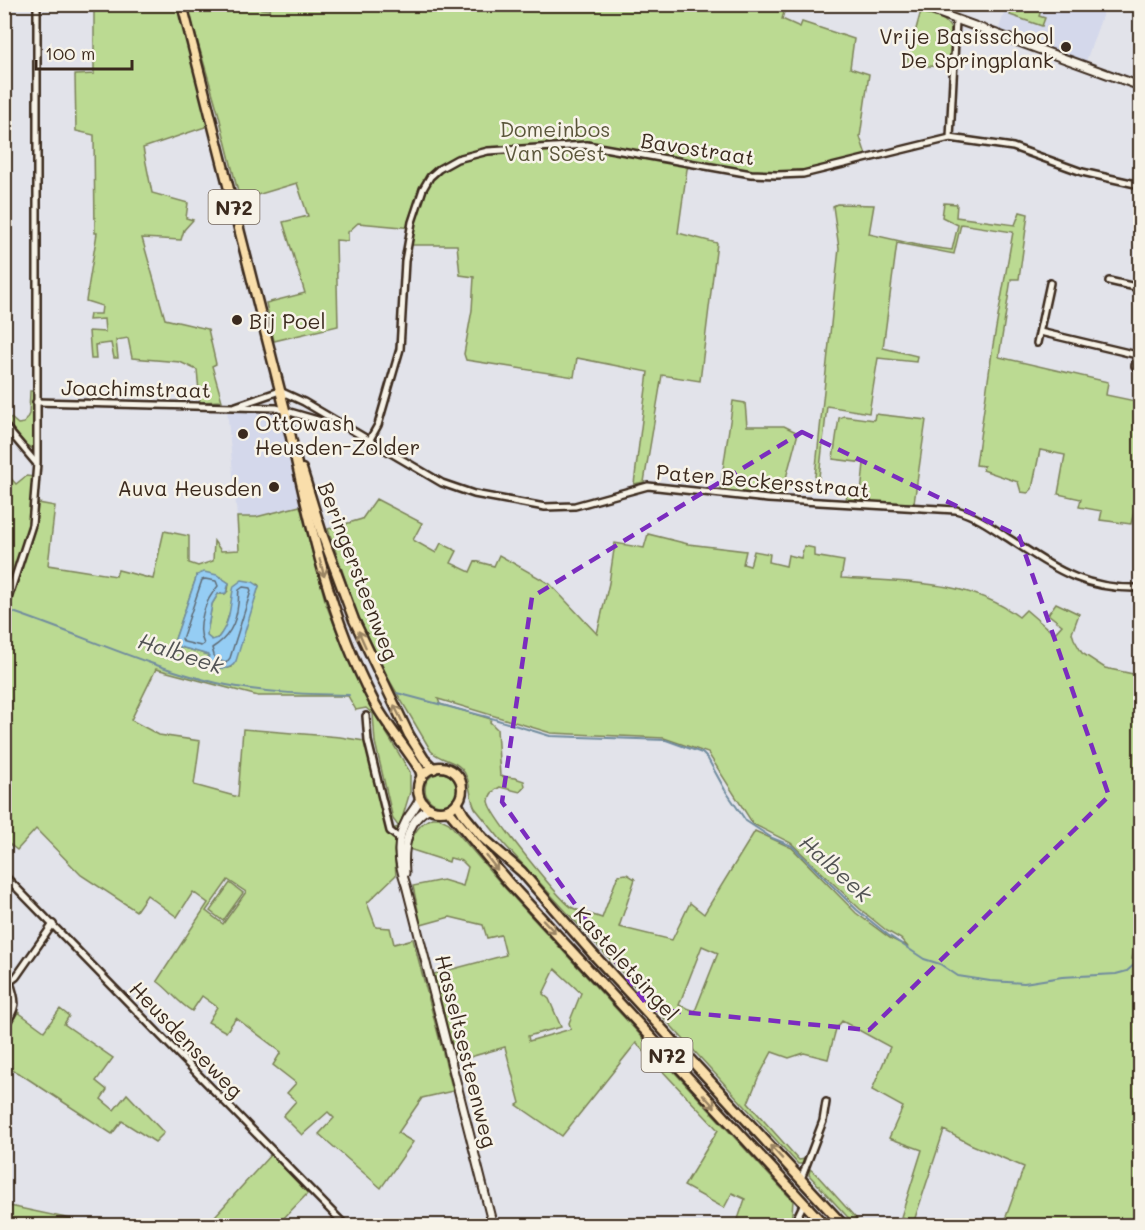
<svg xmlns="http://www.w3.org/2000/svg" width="1145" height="1230" font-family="Mali,sans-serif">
<rect width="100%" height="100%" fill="#e2e3ea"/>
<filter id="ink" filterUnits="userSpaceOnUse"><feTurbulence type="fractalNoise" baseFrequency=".0167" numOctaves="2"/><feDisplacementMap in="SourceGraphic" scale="12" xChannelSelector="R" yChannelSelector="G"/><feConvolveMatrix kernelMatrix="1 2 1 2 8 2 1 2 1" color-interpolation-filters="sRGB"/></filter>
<g filter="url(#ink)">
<!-- built -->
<g fill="#d4d8eb">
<path d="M1007,5H1106L1085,64L998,31Z"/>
<path d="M227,408L271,409L276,411L281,416L290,451L300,506L256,517H237Z"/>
</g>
<!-- green -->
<g fill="#bbda92" stroke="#7b8258" stroke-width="1.5" fill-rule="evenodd">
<path d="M230,4L270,10L272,4L786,5L782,19L800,27L802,22L854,39L850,68L869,74L860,137L866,155L803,172H763L693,162L687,169L678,233L717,243L700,381L662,375L644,482L634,484L648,372L577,358L574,377L466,360L464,354L472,310L474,277L460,275L457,245H410L413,228L358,223L348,232V241L336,240L338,326L274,341L266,303L305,293L283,222L308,216L297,183L240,200L218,112L187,5Z"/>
<path d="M94,5H177L208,126L143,148L152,193L188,203L186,218L193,220L184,230L181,240L142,238L165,319L208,329L216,364L212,366L222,401L200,402L197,370L180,362L132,358L128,338L116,340L118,358H114L111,343L95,345L96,359H91L89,331L105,332L104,319L89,320L90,314H101L102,306L86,301L97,233H95L94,135L76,131L75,75L94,74Z"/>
<path d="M1014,5H1043L1039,16L1045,18L1042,26L1010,15Z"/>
<path d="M921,11C933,15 945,17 951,29L950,67L906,65Z"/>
<path d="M944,203L957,204L956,217L1015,225L1020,212L1028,214L1019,279H1011L999,357L1108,382L1106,395L1140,402V509L1135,508L1131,524L1100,520L1102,511L1079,507L1081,499L1058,494L1065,455L1040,450L1032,489L1028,493L1021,492L1018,482L983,470L984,466L976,465L993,345L1013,232L961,224L954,254L897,243L883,348L917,356L916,362L878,358L869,413L827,406L818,486H814L839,248L833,206L837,204L874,205L869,234L922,246L952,250L958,225L942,217Z"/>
<path d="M30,391H33V449L26,445L7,422L11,418L18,424L24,423L29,414Z"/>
<path d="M733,401L745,403L747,426H784L798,433L781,497L720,490Z"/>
<path d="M875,414L926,420L914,503L846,501L847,493L861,494L864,463L833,459L839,418L844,416L874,420Z"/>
<path d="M4,471L16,484L26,476L34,477L30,513L37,514L38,503L55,506L48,565L116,576L118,570L153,579L164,531L189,536V563L198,566L213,561L214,541L221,551L239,550L237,517H256L300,506L326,604L343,647L370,706L410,772V792L396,839L394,851L396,875L367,903L376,927L390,928L394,944L413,939L453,1091L422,1098L398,1133L413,1142L381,1188L319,1134L334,1118L328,1112L302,1135L283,1116L296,1101L287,1093L296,1083L273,1065L281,1052L236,1018L226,1032L208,1022L217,1007L202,996L192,1011C178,1003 170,990 157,981L208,903L193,892L177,917L147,895L136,911L81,875L36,829L17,850L9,844L5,849ZM197,575L220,577L229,583L228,591L225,594H218L212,604L207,633V636L212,640L218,638L224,630L233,602L258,584L259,586L232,667C223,670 216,667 207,664L209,655L173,645ZM156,669L258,696H348L356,710L366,708L373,714L375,742L393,819L399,827L392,829L364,741L340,737L243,729L238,797L194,785L200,741L159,735L131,720ZM228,880L246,892L223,924L206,911Z"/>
<path d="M376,499L422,523L413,540L436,553L441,543L457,551L451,563L470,572L475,561L494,566L499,555L550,584L597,634L609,583L615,543L644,548L648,534L688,544L746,551L743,564L750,566L754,551L770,554L769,562L786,566L788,555L801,558L804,546L814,548V556L844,561L841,578C901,582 969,579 1019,617L1026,610L1054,634L1062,625L1048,614L1056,603L1079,614L1072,633L1074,639L1082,653L1105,668L1138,675L1140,666V916L1132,959H1140V1225H1003L1024,1167L970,1144L944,1130L914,1221L901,1217L922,1150L889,1138L903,1107L872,1090L890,1047L842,1021L836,1029L828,1059L804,1053L789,1058L772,1052L758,1078L748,1103L799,1160L805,1159L807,1153L810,1154L805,1164H798L505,845L475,808C468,795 472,779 461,768C452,759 441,761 431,751L388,678L356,611L328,529L362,519ZM438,699L551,733L664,738L708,753L753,824L791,843L860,909L887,931L901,939L908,947L890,938L856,913L792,848L755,831L704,914L690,903L672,940L619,927L635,879L627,874L618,875L602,918C592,914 579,912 571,907C558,897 490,815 489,801C489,794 494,790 500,787L520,792L525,786L524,781L515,778L500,776L497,729L490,722L491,719L440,704ZM702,946L718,953L695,1011L679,1005Z"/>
<circle cx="441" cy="789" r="16"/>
<path d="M432,818H439L449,823L504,887L793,1201L791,1225H736L745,1199L732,1193L724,1208L684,1186L718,1130L636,1043L562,1136L517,1105L520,1103L505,1047L456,1061L434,974L506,955L501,935L487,938L483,925L450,917L421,925L413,886L443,880L463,886L468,867L462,861L450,858L449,862L409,849C412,836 419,823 432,818ZM555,969L581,993L569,1023L571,1029L529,1041L528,1036L561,1027L549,999L543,994Z"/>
<path d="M230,883L243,893L223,921L210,911Z"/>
<path d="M60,1009L69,1016L64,1024L113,1058L96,1081L107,1090L101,1099L114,1110L127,1094L164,1133L155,1142L122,1121L112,1134L22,1075L6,1067L5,1069V1034L18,1012L44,1031Z"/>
<path d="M271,1154L308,1193L277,1225H207Z"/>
<path d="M810,1169L816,1174L862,1225H855L809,1175Z"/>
<path d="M5,1205L71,1219L70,1225H28L5,1221Z"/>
</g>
<!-- water -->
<path fill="#95cdf4" stroke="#718c9e" stroke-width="1.5" d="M204,572L217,575L229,583L226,593L218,594L212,604L207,633V636L212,640L218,638C232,620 229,606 234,586L242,580L253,582L259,586L236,661C229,673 219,668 207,664L209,655L173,645L197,575Z"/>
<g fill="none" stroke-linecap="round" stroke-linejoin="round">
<!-- shore -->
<g stroke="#5f6b74" stroke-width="1.5">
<path d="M205,579L216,581L218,586C206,599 195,626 204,644L201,646L184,642L182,639L202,580Z"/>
<path d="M243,587L250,588L251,591L230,658L226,663L215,659L212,648C228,638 236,625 238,604C239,599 238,595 239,590Z"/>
</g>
<!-- stream -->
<g stroke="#718c9e" stroke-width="2">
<path d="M10,611C79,634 146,666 217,683C261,693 305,694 349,695"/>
<path d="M397,693L491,718L550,736L666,740L702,753L708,759L725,790L746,821L772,838L792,846L857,910L888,935L924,959L940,964L958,976L990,981L1024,983L1062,977L1116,974L1127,971L1135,964L1140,965"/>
</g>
<defs>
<g id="minor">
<path d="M950,138L956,20"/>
<path d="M1109,281L1140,288"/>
<path d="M1040,332L1137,355"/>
<path d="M1037,343L1050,283"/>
<path d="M1135,366L1140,342"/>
<path d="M36,402L276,408L338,426"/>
<path d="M236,406L280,391L304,402L442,483L474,494L545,507L575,506L648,486L768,499L956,510C974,515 989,525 1005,536C1052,566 1081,590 1140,588"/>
<path d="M4,425L36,463"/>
<path d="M369,441L378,425L400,349L405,261L412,222L423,189L430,177L439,169L457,159L488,151L587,145L751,174L777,175L803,174L950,138L1013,147L1082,172L1140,185"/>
<path d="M4,611L32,525L37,463V4"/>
<path d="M366,716L368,741L390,831L400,839"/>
<path d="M4,875L346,1226"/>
<path d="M4,981L12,980L16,977L53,924"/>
<path d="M4,1027C17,1006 18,1004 9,980"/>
<path d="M801,1179L823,1121L826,1102"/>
<path d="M793,1226L804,1203"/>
</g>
<g id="tertiary">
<path d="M914,4L1140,86"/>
<path d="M420,798C417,806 412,811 407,819C395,841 398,862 406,885L493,1226"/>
<path d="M405,873C403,851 406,819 430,808"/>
</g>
<g id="primary">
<path d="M182,4L285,410C307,509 326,611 374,702C387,726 406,747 420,770L422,777"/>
<path d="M302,469L322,534L354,620L409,735L424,759L434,769"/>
<circle cx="440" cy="789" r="22"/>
<path d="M457,803L464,815L483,838L522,872L593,954L844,1226"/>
<path d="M448,810L509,883L825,1226"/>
</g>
</defs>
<!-- minor casing -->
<use href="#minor" stroke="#3b2a1e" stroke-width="10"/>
<!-- tertiary casing -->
<use href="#tertiary" stroke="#3b2a1e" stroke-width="11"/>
<!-- primary casing -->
<use href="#primary" stroke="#3b2a1e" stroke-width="13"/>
<!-- minor -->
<use href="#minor" stroke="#f7f3e8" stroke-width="5"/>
<!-- tertiary -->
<use href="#tertiary" stroke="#f7f3e8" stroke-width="7"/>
<!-- primary -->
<use href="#primary" stroke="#f9deab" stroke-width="8"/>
</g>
<!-- one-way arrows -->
<defs><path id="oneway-shaft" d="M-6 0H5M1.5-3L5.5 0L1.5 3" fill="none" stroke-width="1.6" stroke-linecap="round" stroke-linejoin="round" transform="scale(1.5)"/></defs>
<g stroke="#9a8464">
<use href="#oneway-shaft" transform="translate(322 568) rotate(75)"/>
<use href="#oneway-shaft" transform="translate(362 639) rotate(-114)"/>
<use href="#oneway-shaft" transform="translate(398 713) rotate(-116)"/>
<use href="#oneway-shaft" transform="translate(492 863) rotate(52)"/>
<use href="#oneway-shaft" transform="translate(549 926) rotate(47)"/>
<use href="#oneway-shaft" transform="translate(709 1101) rotate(47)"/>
<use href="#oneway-shaft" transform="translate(776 1152) rotate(-133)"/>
</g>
</g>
<!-- marked area -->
<path fill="none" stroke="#7b2cbf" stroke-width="4.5" stroke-dasharray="12 8" stroke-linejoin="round" d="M802,432L1019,536L1109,796L869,1030L650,1009L502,802L532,597Z"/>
<!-- markers -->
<g fill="#3b2a1e" stroke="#f7f3e8" stroke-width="2">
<circle cx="1066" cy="47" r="6"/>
<circle cx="237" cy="320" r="6"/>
<circle cx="243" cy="434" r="6"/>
<circle cx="274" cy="487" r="6"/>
</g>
<g text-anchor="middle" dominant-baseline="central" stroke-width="5" stroke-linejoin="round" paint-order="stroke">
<!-- shield labels -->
<g fill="#f7f3e8" stroke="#73665b" stroke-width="1.5">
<rect x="208.5" y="190" width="51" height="34" rx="4.5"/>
<rect x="641.5" y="1038" width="51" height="34" rx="4.5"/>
</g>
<g font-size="20" font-weight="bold" fill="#3b2a1e">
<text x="234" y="207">N72</text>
<text x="667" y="1055">N72</text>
</g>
<!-- poi labels -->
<g font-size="21" fill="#3b2a1e" stroke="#f7f3e8" text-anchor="end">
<text x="1054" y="35">Vrije Basisschool<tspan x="1054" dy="24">De Springplank</tspan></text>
<text x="249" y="320" text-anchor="start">Bij Poel</text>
<text x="255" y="422" text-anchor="start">Ottowash<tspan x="255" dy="24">Heusden-Zolder</tspan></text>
<text x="262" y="487">Auva Heusden</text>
</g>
<!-- park labels -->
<g font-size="21" fill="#5b563b" stroke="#f7f3e8">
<text x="555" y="128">Domeinbos<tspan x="555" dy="24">Van Soest</tspan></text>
</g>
<!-- street labels -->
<g font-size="21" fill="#3b2a1e" stroke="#f7f3e8">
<text transform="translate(698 148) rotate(9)">Bavostraat</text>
<text transform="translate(136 388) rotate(1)">Joachimstraat</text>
<text transform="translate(763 480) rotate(5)">Pater Beckersstraat</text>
<text transform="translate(359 571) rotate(69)">Beringersteenweg</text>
<text transform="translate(627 963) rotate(48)">Kasteletsingel</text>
<text transform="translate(187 1039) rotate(46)">Heusdenseweg</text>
<text transform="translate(467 1051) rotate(76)">Hasseltsesteenweg</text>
</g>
<!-- water labels -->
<g font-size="22" font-style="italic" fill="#525354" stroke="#f7f3e8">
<text transform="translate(181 653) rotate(18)">Halbeek</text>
<text transform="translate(836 868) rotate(42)">Halbeek</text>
</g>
</g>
<!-- margin -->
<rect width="1145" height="1230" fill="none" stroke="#f7f3e8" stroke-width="24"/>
<rect x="12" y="12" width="1121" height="1206" fill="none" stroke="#3b2a1e" stroke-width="2" filter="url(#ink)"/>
<!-- scale -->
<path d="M36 60v9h96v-9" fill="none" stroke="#3b2a1e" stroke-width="3"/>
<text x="45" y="60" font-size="18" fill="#3b2a1e" stroke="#f7f3e8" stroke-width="4.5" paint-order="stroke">100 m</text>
</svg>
